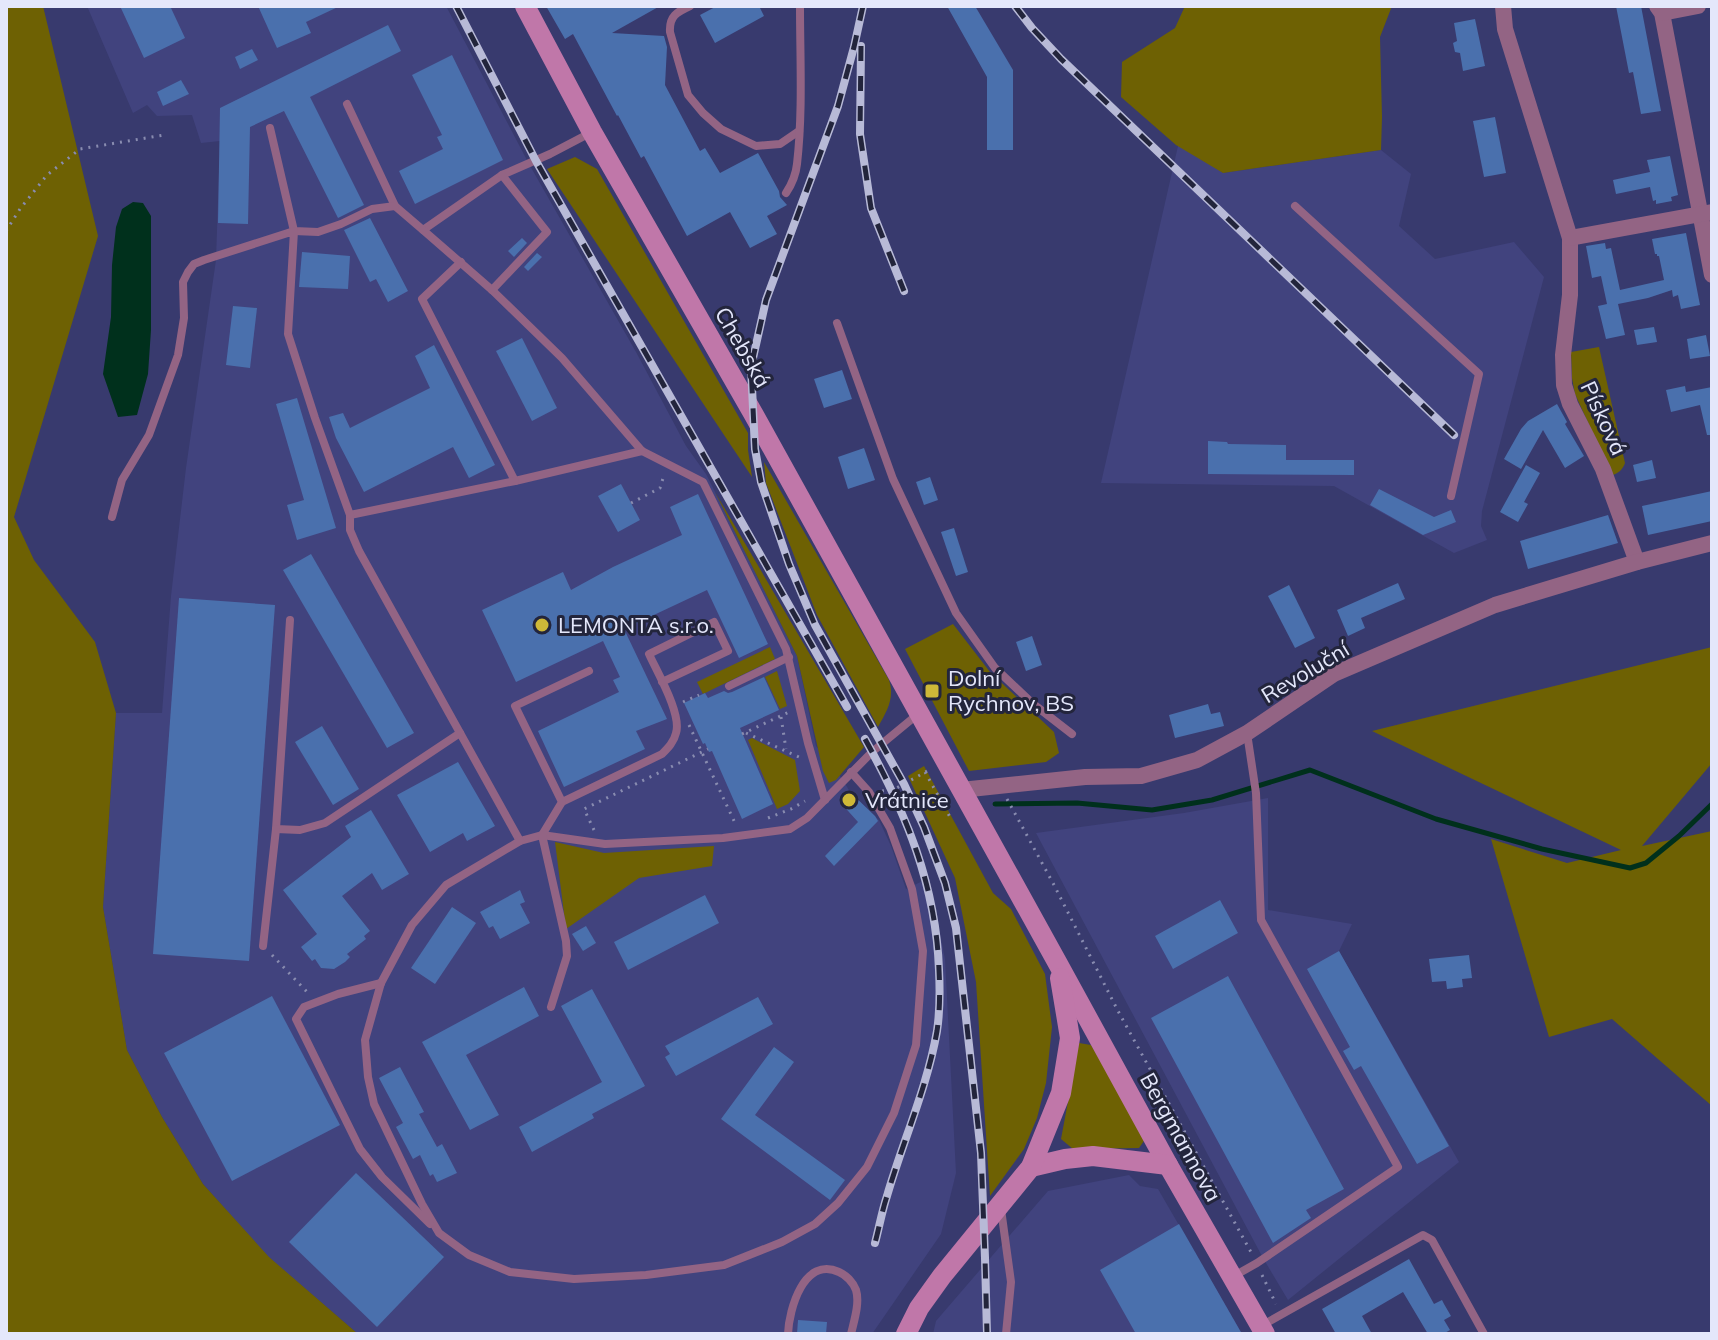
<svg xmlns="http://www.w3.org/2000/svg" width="1718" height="1340" font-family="Mulish,sans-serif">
<rect width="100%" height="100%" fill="#383a6e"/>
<!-- built -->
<g fill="#41437e">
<path d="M87,6H446L529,164L636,352L686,446L706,474L797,656L816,746L843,780L850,792L879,820L891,846L906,889L929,878L945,959L956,1173L941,1234L872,1334H358L268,1257L203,1184L162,1117L127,1050L103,907L116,713H162L171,596L186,468L216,260L220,141L201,143L192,115L157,116L147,105L133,113Z"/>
<path d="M1181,133L1223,173L1381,150L1411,174L1399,226L1435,259L1514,242L1544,277L1482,511L1481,526L1487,540L1454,553L1334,486L1101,483Z"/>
<path d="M1268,798V910L1352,924L1339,951L1459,1162L1288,1300L1263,1258L1036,833L1184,813Z"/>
<path d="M1129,1175L1140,1186L1158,1189L1242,1334H933L936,1321L1048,1191Z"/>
</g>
<!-- green -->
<g fill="#6e6103">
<path d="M6,6H43L98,236L14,517L34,560L95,642L116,713L103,907L127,1050L162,1117L203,1184L269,1257L358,1334H6Z"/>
<path d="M1185,6H1392L1380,37L1382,117L1381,150L1223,173L1176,145L1121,97L1122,62L1175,28Z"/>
<path d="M575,157L597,169L748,433V450L752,477L547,169Z"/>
<path d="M1599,347L1625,463C1623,469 1618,474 1612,475L1575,394L1572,378L1571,352Z"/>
<path d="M764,462L889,680C895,698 887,711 878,727L817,615L766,483Z"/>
<path d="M715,492L864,747L836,780L829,783L823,771L797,656Z"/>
<path d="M953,624L990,672L1054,732L1059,753L1046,762L969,771L905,649Z"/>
<path d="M770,647L775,659L703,694L697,682Z"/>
<path d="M1712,647V763L1642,846L1712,831V1106L1612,1019L1549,1037L1491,839L1567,863L1621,850L1372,731Z"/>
<path d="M777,671L787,706L780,709L765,677Z"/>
<path d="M752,738L795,760L800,791L788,804L777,809L748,740Z"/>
<path d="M924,766L993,893L1011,909L1045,974L1052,1027L1046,1083L1037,1118L1024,1149L990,1196L976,982L955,878L908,776Z"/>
<path d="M555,842L604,853L714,846L712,866L639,878L566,929Z"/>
<path d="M1079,1043L1091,1045L1146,1138L1139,1148L1073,1149L1061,1139Z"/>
</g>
<!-- water -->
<path fill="#00301c" d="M133,202L143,203L151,216V330L148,374L137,415L118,417L103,374L111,317L112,265L116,227L122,209Z"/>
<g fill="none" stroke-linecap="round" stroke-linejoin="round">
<!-- stream -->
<path stroke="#00301c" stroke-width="5" d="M995,804L1077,803L1152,810L1212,800L1310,770L1436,819L1542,849L1630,868L1646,863L1679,836L1712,804"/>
</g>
<!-- building -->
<g fill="#4a70ad">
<path d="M120,6H170L185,38L144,58Z"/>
<path d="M258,6H340L306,22L311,33L277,48Z"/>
<path d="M546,6H660L612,33L664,36L667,47L665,85L700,151L705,148L720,173L758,153L779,191L780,197L787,205L767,216L777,234L750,248L730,212L687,236L644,156L641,158L618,115L617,116L573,34L565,39Z"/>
<path d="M717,6H759L764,16L715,43L700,15Z"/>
<path d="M947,6H975L1013,70V150H987V77Z"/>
<path d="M1616,6H1641L1661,111L1641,114L1633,72L1629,73Z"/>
<path d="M1475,19L1485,66L1463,71L1460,53L1455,52L1453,43L1457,41L1454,23Z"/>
<path d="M388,25L401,51L310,97L364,205L338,218L284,111L250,127L248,224L218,223L220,108Z"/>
<path d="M252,49L258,60L240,69L235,57Z"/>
<path d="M452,55L503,160L415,204L399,171L443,149L437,137L442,135L412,75Z"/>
<path d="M181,80L189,94L163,106L157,92Z"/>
<path d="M1495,117L1506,173L1484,177L1473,121Z"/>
<path d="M1670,156L1678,195L1671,197L1672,201L1656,204V200L1653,201L1650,187L1616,194L1613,180L1650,172L1647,160Z"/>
<path d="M370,218L408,291L388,302L376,279L370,282L344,230Z"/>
<path d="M1686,233L1700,305L1681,309L1678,295L1673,297L1672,290L1648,298L1618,304L1625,335L1606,339L1598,306L1607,304L1601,276L1592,278L1586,246L1605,243L1606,249L1611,248L1620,290L1664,280L1659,256H1657V254H1655L1652,239Z"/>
<path d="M522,238L527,243L514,257L508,251Z"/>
<path d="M302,252L350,256L348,289L299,287Z"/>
<path d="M537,253L542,257L528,271L524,267Z"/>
<path d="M233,306L257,308L250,368L226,365Z"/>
<path d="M1654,327L1657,342L1637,345L1634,330Z"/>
<path d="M1706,335L1710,356L1690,359L1687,339Z"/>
<path d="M522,338L557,408L532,421L496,351Z"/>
<path d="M434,345L495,465L469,478L453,447L364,492L336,438L329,417L343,413L350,428L430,388L415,356Z"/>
<path d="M842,370L852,399L824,408L814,379Z"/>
<path d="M1685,386L1686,392L1712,387V435H1707L1700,405L1671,412L1666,390Z"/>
<path d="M297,398L336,528L297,540L287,505L304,500L276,404Z"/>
<path d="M1557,404L1567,422L1565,424L1584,456L1565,468L1543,430L1521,469L1504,459L1521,429L1528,421Z"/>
<path d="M1208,441L1227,442L1228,444L1286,445V460H1354V475L1208,474Z"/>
<path d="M864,448L875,480L848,489L838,457Z"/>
<path d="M1652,460L1656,478L1637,482L1633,465Z"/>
<path d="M1526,465L1540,473L1524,502L1528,504L1518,522L1500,512Z"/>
<path d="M930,477L938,500L924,505L916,482Z"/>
<path d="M621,484L640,520L618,532L598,496Z"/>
<path d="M1379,489L1434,517L1451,510L1456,522L1423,535L1370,505Z"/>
<path d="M1712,491V521L1648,535L1642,506Z"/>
<path d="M698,494L768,644L739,658L707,590L624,629L667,719L636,731L645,749L564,787L538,731L619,692L613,680L620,677L603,641L516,682L482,610L563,572L571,590L613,567L682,535L670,507Z"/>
<path d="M1608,515L1618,543L1528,569L1520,541Z"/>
<path d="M954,528L968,572L956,576L941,532Z"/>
<path d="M311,554L414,733L387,748L283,570Z"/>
<path d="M1398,583L1405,599L1361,618L1365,628L1348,636L1337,610Z"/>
<path d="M1289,585L1315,638L1295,648L1268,596Z"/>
<path d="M179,598L275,605L249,961L153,954Z"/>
<path d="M1032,636L1042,665L1026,671L1016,642Z"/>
<path d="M764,677L779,710L740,728L773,804L742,819L712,751L709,752L705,743L703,744L684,703L705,693L708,698L724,691L728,693L732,692Z"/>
<path d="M1208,704L1211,714L1220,712L1224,726L1175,738L1169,715Z"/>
<path d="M322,726L359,789L333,805L295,742Z"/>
<path d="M458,762L495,826L467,841L463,833L430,852L397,795Z"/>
<path d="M850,792L875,816L878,821L834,866L825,856L858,822L840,802Z"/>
<path d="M371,810L409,874L382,890L372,873L342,896L370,931L364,936L366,939L347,954L350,957L345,962L334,969L321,968L315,959L312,961L301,947L317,934L283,890L351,837L345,826Z"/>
<path d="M520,890L525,902L520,904L530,923L500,939L493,926L489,928L480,912Z"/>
<path d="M705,895L719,923L628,970L614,942Z"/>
<path d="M1220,900L1238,933L1173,969L1155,936Z"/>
<path d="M452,907L476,923L435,984L411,968Z"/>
<path d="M586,926L596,943L583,951L572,934Z"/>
<path d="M1339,951L1449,1146L1417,1164L1361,1066L1354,1070L1343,1051L1350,1047L1307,969Z"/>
<path d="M1469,955L1472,978L1462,979L1463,987L1447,989L1446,981L1432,982L1429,959Z"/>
<path d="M1228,976L1344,1189L1306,1210L1311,1218L1273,1243L1151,1018Z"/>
<path d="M524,987L539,1016L466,1055L499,1115L470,1130L422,1042Z"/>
<path d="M592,989L645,1086L592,1114L594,1118L532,1152L519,1127L602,1082L561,1006Z"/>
<path d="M272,996L340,1125L232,1181L164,1053Z"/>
<path d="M758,997L773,1024L676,1076L665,1057L670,1054L665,1046Z"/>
<path d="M774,1047L794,1062L755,1115L845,1180L830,1200L721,1119Z"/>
<path d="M400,1067L424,1112L419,1114L437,1147L442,1144L457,1173L437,1182L433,1174L430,1176L420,1155L413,1159L396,1127L403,1123L379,1078Z"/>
<path d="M356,1173L444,1257L377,1327L289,1242Z"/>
<path d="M1179,1224L1242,1334H1136L1100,1270Z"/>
<path d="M1409,1259L1434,1304L1442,1300L1444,1304L1451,1316L1444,1320L1450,1330L1443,1334H1428L1403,1292L1362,1316L1372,1334H1336L1322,1309Z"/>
<path d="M798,1320L827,1322L826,1334H797Z"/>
</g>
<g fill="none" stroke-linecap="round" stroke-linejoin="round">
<!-- path -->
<g stroke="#898cb0" stroke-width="3" stroke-dasharray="2 6" stroke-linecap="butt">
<path d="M6,231L20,209L47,175L80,149L164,135"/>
<path d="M631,503L660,488L664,475"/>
<path d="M683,702L699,695"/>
<path d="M781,717L786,749"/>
<path d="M689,725L735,823"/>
<path d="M746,733L801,758"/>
<path d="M742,734L789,712"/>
<path d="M925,772L950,817"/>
<path d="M882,791L893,790L929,770"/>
<path d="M1007,799L1053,883L1118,1011L1252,1254"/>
<path d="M768,818L791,809L805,801"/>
<path d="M594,830L584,809L708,749"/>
<path d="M272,955L308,993"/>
<path d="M1262,1275L1276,1304"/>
</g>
<!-- lane -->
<g stroke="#936484" stroke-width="8">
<path d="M690,6C677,12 669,16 670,32L688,95L703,113L721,129L756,146L780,144L799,131"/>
<path d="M347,104L395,206L423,230L502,175L550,154L592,132"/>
<path d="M270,128L294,231L318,232L341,224L372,209L395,206"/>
<path d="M786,193C792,184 796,174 797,164C803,112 800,58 800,6"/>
<path d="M1295,206L1479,374L1451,496"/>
<path d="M423,230L492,290L562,358L642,451L703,482L786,649L808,743L825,800"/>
<path d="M461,262L422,299L515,481L642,451"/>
<path d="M492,290L547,232L502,175"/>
<path d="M837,323L893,479L956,613L995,668L1032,703L1072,734"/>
<path d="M515,481L350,515V530L359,551L520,841L542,835L605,844L723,838L790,829L807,818L872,752L918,714"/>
<path d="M112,517L122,480L149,435L178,355L184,318L183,282L188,272L194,264L204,260L294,231L288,334L315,418L350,515"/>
<path d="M290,620L276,829L300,830L325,823L460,733"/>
<path d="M729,686L789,657"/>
<path d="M562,802L662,754C668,748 674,742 676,733C682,714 657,672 649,654L714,622L728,651L662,682"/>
<path d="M520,841L446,885L412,925L381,983L365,1040L368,1077L374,1104L422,1204L439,1233L469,1255L510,1272L574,1279L646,1275L724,1265L782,1242L815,1224L838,1203L867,1167L894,1113L916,1045L923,951L912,889L890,828L869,792L851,772"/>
<path d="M263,946L276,829"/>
<path d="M381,983L338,994L304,1007L296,1019L360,1149L382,1177L430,1224"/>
<path d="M551,1007L567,956L566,941L542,835L562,802L515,706L589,671"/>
<path d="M1001,1209L1011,1282L1006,1334"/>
<path d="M1234,1276L1257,1263L1398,1167L1261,920L1256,793L1247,733"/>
<path d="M1261,1326L1423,1235L1432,1240L1484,1334"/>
<path d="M788,1334C789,1309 804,1256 839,1272C846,1275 853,1282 856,1290C860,1303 854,1321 851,1334"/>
</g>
<!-- street -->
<g stroke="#936484" stroke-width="16">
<path d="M1503,6L1505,29L1570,238V295L1563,355L1564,385L1570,404L1603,469L1637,562"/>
<path d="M1657,6L1662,13L1712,275"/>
<path d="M1662,13L1698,6"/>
<path d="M1570,238L1712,212"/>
<path d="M961,790L1085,777L1141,776L1197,760L1247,733L1334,674L1495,605L1637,562L1712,543"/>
</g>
<!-- secondary -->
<g stroke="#c077a9" stroke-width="20">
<path d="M525,6L592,132L754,415L1057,962L1168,1165L1265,1334"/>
<path d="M1031,1167L1065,1159L1093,1156L1168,1165"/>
<path d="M906,1334L919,1308L942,1276L1031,1167L1061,1093L1070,1038L1060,978"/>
</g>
<defs>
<g id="rail">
<path d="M456,6L536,161L847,707"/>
<path d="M863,6L854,47L838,106L766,300L751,367L755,449L761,482L789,564L815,625L904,784L924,827L945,883L956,928L981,1153L985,1258L987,1334"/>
<path d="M1015,6L1032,28L1061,59L1454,435"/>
<path d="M861,46L860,134L871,208L904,291"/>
<path d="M865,739C906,813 936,885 939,970C940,990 940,1011 937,1031C927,1088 903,1141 887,1196C882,1211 879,1228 875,1243"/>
</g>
</defs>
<!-- rail casing -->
<use href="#rail" stroke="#b8bad7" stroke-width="8"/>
<!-- rail -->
<use href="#rail" stroke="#23253c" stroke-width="5" stroke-dasharray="15" stroke-linecap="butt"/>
</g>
<!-- markers -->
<g fill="#ceb838" stroke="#23253c" stroke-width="3">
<circle cx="542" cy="625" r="8"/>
<rect x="924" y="683" width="16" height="16" rx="4"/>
<circle cx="849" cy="800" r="8"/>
</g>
<g text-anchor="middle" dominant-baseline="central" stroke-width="6" stroke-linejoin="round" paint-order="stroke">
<!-- street labels -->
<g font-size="22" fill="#e4e7fb" stroke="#23253c">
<text transform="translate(743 347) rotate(60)">Chebská</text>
<text transform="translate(1604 418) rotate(65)">Písková</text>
<text transform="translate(1305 672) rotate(-31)">Revoluční</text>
<text transform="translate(1181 1137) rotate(61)">Bergmannova</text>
</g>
<!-- poi labels -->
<g font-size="22" fill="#e4e7fb" stroke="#23253c" text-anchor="start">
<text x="558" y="625">LEMONTA s.r.o.</text>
<text x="948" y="678">Dolní<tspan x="948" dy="25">Rychnov, BS</tspan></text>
<text x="865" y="800">Vrátnice</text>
</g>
</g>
<!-- border -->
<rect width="1718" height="1340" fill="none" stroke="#e4e7fb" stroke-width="16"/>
</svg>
